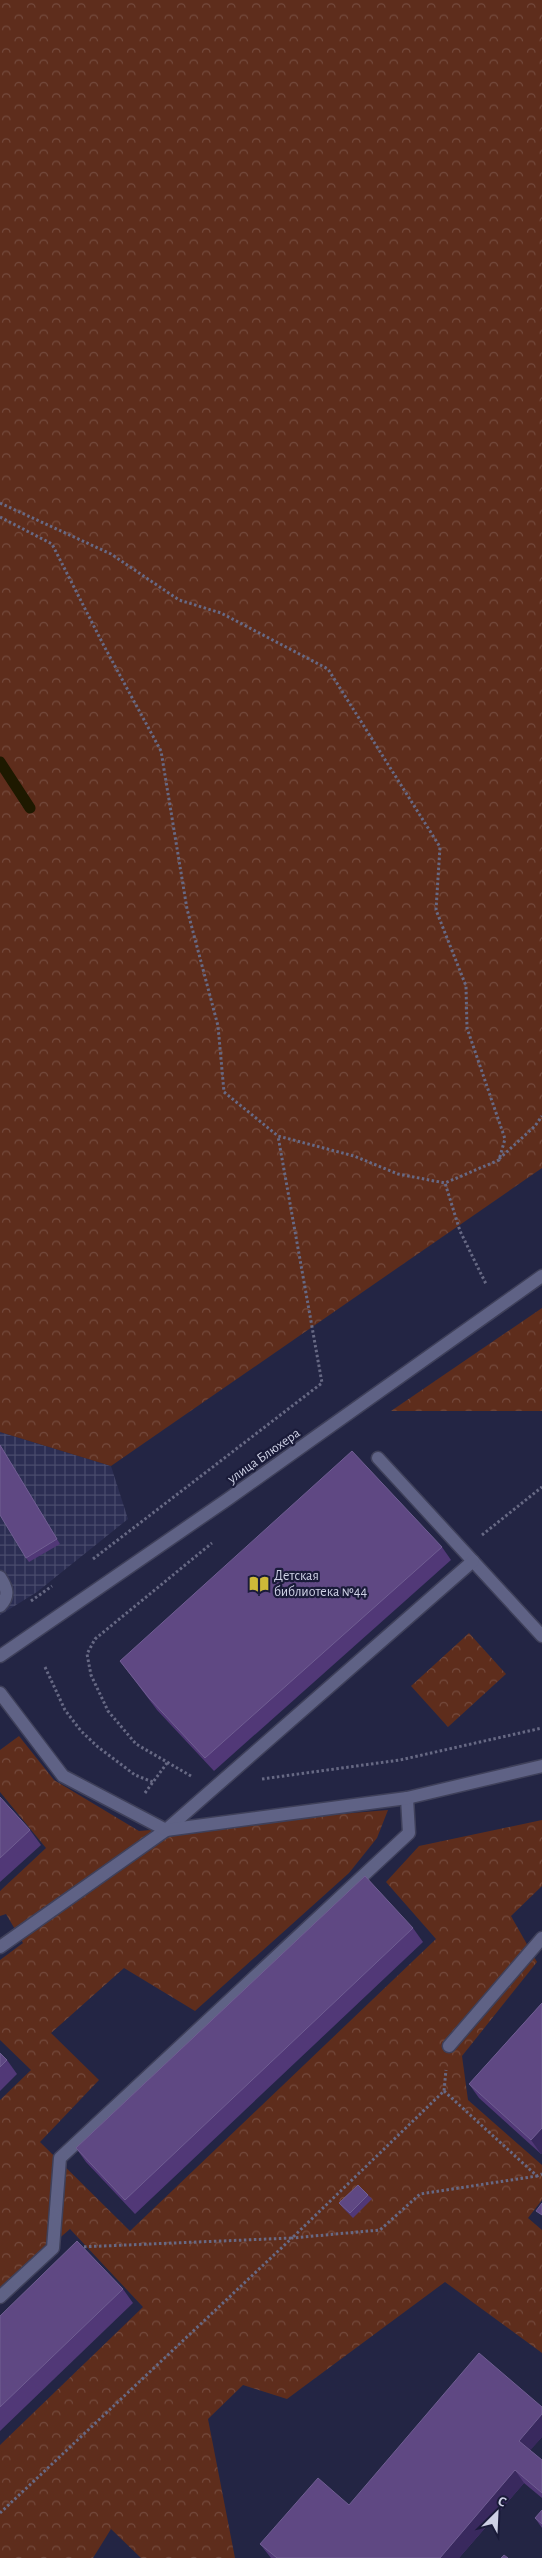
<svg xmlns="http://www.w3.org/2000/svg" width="542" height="2558" font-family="'Alegreya Sans',sans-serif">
<defs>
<pattern id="industrial-grid" width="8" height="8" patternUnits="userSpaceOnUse" patternTransform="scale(1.25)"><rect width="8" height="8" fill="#2c2e53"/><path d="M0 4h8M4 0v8" fill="none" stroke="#494b6c"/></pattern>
<pattern id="forest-crowns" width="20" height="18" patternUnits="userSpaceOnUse" patternTransform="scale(1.25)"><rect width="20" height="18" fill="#5e2d1c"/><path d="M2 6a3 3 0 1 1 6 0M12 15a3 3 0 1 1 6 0" fill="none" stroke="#744a3d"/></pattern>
</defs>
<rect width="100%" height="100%" fill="#232544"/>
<!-- industrial -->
<path fill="url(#industrial-grid)" d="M0,1432L111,1466L128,1519L37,1592L0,1615Z"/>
<!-- forest -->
<g fill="url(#forest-crowns)">
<path d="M0,0H542V1168L111,1466L0,1432Z"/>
<path d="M542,1308V1411H391Z"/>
<path d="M469,1633L506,1674L448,1727L411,1686Z"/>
<path d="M19,1736L54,1780L139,1831L388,1810L377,1838L349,1873L195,2011L124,1968L51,2033L99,2080L40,2142L130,2231L436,1939L386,1882L419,1846L542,1820V1886L511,1916L537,1962L462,2056L468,2100L542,2165V2200L528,2218L542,2230V2353L445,2282L287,2399L243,2385L208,2419L235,2558H141L111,2529L93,2558H0V2445L143,2307L70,2229L0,2290V2100L31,2070L0,2040V1960L23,1943L6,1914L0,1916V1891L46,1848L0,1792V1750Z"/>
</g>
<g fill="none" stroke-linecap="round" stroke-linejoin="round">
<!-- stream -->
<path stroke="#1e1900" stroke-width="11" d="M0,762L30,808"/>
<defs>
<g id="service">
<path d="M378,1458L542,1636"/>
<path d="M0,1577C7,1588 10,1596 0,1606"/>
<path d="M0,1947L166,1830L473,1561"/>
<path d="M449,2046L542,1938"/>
<path d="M0,2297L53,2248L60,2158L409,1833L407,1798"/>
</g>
<g id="minor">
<path d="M0,1656L228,1499L542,1276"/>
<path d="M0,1693L63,1776L166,1830L407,1798L542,1766"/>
</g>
</defs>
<!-- service casing -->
<use href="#service" stroke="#3f405a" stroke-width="15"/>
<!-- minor casing -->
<use href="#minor" stroke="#3f405a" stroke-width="15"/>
<!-- path -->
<g stroke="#676984" stroke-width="3" stroke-dasharray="2.5 2.5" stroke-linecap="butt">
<path d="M0,503L111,554L179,600L221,613L328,669L440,847L436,910L466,986L467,1028L505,1139L499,1160L445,1183L460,1231L486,1284"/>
<path d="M0,517L52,544L104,646L161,751L187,909L218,1026L224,1092L278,1136L354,1156L398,1174L445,1183"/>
<path d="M499,1159L535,1126L542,1116"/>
<path d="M482,1535L542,1487"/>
<path d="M93,1559L322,1383L278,1136"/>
<path d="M31,1601L52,1586"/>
<path d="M45,1667L65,1710L81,1731L98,1747L135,1775L153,1782"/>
<path d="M191,1776L136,1744L108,1711L91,1675L87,1654L95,1639L212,1543"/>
<path d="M262,1779L400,1760L542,1728"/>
<path d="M145,1793L167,1763"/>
<path d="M444,2091L537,2176L542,2174"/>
<path d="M79,2247L292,2238L444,2091L446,2070"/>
<path d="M0,2513L292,2238L380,2230L420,2194L537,2176"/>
</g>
<!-- service -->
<use href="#service" stroke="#5f6285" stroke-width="12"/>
<!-- minor -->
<use href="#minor" stroke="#5f6285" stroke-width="12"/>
</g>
<!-- wall -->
<g fill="#513877">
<path d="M0,1445L60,1544L29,1562L26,1558Z"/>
<path d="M442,1547L451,1560L214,1771L157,1710L120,1661Z"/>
<path d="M0,1797L30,1830L41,1845L0,1882Z"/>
<path d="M413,1928L423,1942L135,2214L86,2162L76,2148Z"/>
<path d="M542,2003V2153L541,2154L479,2098L469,2084Z"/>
<path d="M0,2053L7,2060L17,2074L0,2091Z"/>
<path d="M368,2195L372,2199L353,2218L343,2208L339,2203Z"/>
<path d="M123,2289L133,2303L0,2431V2316Z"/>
<path d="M542,2437L530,2450L542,2460V2498L524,2483L459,2558H271L260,2544L349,2505Z"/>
<path d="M542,2510V2528L535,2518Z"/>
</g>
<!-- shaded-wall -->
<g fill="#39295e">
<path d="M542,2128V2153L541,2154L531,2140Z"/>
<path d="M542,2414V2437L528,2453L519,2441Z"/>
<path d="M515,2470L524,2483L459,2558H440Z"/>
</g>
<!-- building -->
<g fill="#5f4883" stroke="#705e92">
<path d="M0,1445L57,1539L26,1558L0,1515Z"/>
<path d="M352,1451L442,1547L205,1758L149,1698L120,1661Z"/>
<path d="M0,1797L30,1830L0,1858Z"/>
<path d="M365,1876L413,1928L125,2200L76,2148Z"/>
<path d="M542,2003V2128L531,2140L469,2084Z"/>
<path d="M0,2053L7,2060L0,2067Z"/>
<path d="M358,2185L368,2195L350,2213L339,2203Z"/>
<path d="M542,2203V2215L536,2211Z"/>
<path d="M77,2241L123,2289L0,2407V2316Z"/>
<path d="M479,2353L542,2407V2414L519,2441L542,2460V2493L515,2470L440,2558H277L260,2544L318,2478L349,2505Z"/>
<path d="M542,2510V2524L535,2518Z"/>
<path d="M504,2555L508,2558H501Z"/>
</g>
<!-- icons -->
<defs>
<symbol id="library-bare" viewBox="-9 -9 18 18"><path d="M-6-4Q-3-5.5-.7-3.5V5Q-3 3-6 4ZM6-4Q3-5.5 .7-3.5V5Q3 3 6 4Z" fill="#ceb938" stroke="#1a1b39" stroke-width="2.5" paint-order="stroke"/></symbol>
</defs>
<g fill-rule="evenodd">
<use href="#library-bare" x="245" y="1570" width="28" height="28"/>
</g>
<g text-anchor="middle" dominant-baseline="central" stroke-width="4.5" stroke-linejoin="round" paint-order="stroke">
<!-- street labels -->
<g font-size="14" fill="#ced1e5" stroke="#1a1b39">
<text transform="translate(264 1456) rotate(-35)">улица Блюхера</text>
</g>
<!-- poi labels -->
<g font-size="14" fill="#ced1e5" stroke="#1a1b39" text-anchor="start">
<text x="274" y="1576">Детская<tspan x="274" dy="16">библиотека №44</tspan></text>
</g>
</g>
<!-- north arrow -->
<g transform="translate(497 2513) rotate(24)" stroke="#1a1b39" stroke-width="4" paint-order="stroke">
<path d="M0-4L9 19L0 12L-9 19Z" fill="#ced1e5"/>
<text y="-8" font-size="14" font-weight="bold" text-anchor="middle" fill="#ced1e5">С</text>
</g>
</svg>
